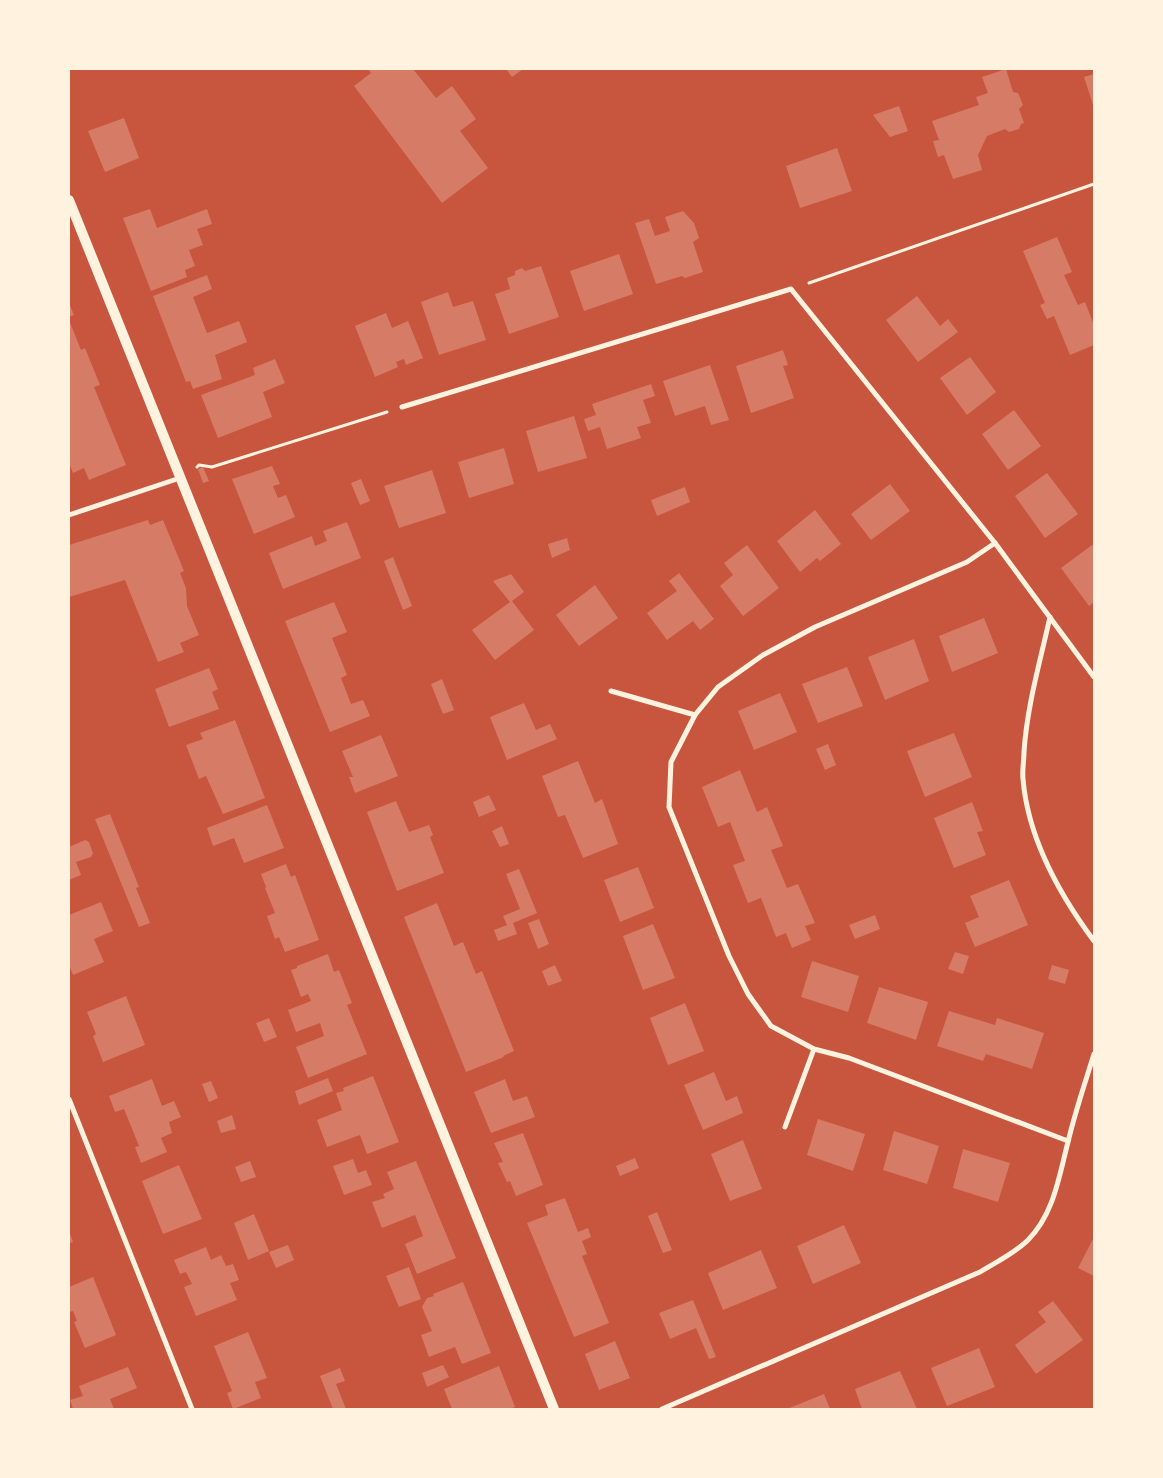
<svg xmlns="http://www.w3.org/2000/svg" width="1163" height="1478" font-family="'Source Sans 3',sans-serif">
<rect width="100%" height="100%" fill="#c8553d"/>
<!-- building -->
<g fill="#d67c66">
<path d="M368,69H413L436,98L452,86L476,119L460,131L488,168L442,203L354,86L371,73Z"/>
<path d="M506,69H523L512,77Z"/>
<path d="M1006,69L1013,92L1018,93L1023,105L1019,109L1024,123L1021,124L1019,129L1009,132L1005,129L987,136L978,155L982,170L953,179L944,155L938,157L933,141L939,140L932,121L979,105L976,97L988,93L982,77Z"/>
<path d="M1094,74V108L1084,77Z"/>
<path d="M899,106L908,131L890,137L873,115Z"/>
<path d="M124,118L139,158L105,172L88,131Z"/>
<path d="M837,148L852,191L800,208L786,166Z"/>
<path d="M150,209L157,228L207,209L212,224L197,229L203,245L189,250L195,266L185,270L187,277L151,291L123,218Z"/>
<path d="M683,211L694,223L699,238L693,242L703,272L685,278L682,276L656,284L635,223L649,219L655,236L670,231L665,217Z"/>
<path d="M1057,237L1072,272L1064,275L1078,305L1085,302L1094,325V345L1070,355L1054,316L1047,319L1040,305L1045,303L1023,251Z"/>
<path d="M619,254L633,294L584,311L570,271Z"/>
<path d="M541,266L559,317L509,334L495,294L510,289L507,278L515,275V271L522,268L525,271Z"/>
<path d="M207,275L212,289L193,297L207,333L239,321L247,342L215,355L222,379L193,389L190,381L186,382L153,296Z"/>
<path d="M448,292L453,307L473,301L486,340L439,355L421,302Z"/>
<path d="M917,296L940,326L948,319L958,332L918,362L886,320Z"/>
<path d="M69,303L74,315L69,317Z"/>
<path d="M386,313L392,328L408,321L423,358L406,365L404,359L396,362L398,367L375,377L355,326Z"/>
<path d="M69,320L81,350L85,348L100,385L94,387L126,465L89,480L84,468L73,473L69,463Z"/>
<path d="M783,350L788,365L783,366L794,398L751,413L736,366Z"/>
<path d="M970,357L996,392L967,415L940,378Z"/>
<path d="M275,359L285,383L263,392L272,417L218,438L201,395L255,375L253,368Z"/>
<path d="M710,365L729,420L711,425L705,406L675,416L663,381Z"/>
<path d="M651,384L655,396L643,400L651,423L637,427L641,438L607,449L600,427L588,431L584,419L596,415L592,404Z"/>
<path d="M1014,410L1041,446L1008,470L982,434Z"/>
<path d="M574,416L587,458L538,472L526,431Z"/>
<path d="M504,448L514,484L469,498L458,462Z"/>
<path d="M272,466L280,484L273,486L278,498L286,495L295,517L254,534L232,479Z"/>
<path d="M203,467L209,481L203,483L198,469Z"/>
<path d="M432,470L446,513L399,528L384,486Z"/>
<path d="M1047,473L1078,514L1045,538L1015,496Z"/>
<path d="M361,479L370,501L360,505L351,483Z"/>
<path d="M890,484L910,511L871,540L851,514Z"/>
<path d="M685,487L690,502L657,516L651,500Z"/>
<path d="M815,510L841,544L820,561L817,558L800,572L777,541Z"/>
<path d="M148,520L150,525L163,520L184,571L180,573L186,588L187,606L199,635L180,643L184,652L158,662L125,580L69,597V545Z"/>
<path d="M347,522L361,558L283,589L269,553L312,536L315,546L327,541L323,531Z"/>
<path d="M567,538L570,550L552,558L548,544Z"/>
<path d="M747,545L779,588L743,616L720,586L733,575L724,563Z"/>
<path d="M1092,545L1094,548V602L1089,606L1061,568Z"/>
<path d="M393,557L412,606L403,610L384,561Z"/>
<path d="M679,573L714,619L700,630L693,621L667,640L647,613L677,591L669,581Z"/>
<path d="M511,574L524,592L512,601L534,630L495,660L472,630L510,602L493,581Z"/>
<path d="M595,585L618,618L579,646L556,615Z"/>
<path d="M334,602L347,632L332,638L347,675L341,678L351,704L363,700L370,716L330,732L285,621Z"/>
<path d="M984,618L998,653L952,672L939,636Z"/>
<path d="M914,639L929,681L885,700L868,657Z"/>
<path d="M847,667L863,706L818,723L802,684Z"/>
<path d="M209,668L218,689L212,692L219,709L169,727L155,689Z"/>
<path d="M442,679L454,710L443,714L431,684Z"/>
<path d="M780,693L797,732L754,750L738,711Z"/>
<path d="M524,703L536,730L550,724L557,739L507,760L490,717Z"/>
<path d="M235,720L265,798L223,814L206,776L199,779L186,745L203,739L200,733Z"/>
<path d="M954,733L972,777L925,797L907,751Z"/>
<path d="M381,735L398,776L355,793L349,777H353L342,751Z"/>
<path d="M828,744L836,765L825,770L816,749Z"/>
<path d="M578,761L595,803L602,799L618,844L583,858L565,815L558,817L542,776Z"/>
<path d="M740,770L757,812L767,807L783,846L771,850L787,888L798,884L815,923L805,926L811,940L792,948L786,933L776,937L761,898L748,903L733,865L745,861L730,822L718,827L702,787Z"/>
<path d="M489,795L496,810L479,817L473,802Z"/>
<path d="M396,801L409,832L429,825L433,835L430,837L444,873L397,891L367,812Z"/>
<path d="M972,802L983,831L977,832L986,855L954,868L934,818Z"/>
<path d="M267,805L284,848L244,863L234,838L213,846L207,828Z"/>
<path d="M110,814L139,887L136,888L150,923L139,927L95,819Z"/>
<path d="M502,826L509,844L500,847L492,831Z"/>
<path d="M85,840L89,842L93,853L91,857L76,862L81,875L69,880V847Z"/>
<path d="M286,864L291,877L295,875L319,940L285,952L279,937L275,939L267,916L275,913L265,888L266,887L261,874Z"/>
<path d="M638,867L654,908L620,922L604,880Z"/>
<path d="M519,869L537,913L513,923L517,934L498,941L494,930L507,925L503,916L520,909L506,874Z"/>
<path d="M1009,880L1028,925L975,947L965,923L979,917L970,896Z"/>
<path d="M101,902L113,931L94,939L104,962L73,975L69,965V915Z"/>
<path d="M437,903L454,946L463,942L476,974L482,971L514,1051L503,1056L504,1057L466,1072L404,917Z"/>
<path d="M875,915L880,929L855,939L849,925Z"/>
<path d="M539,919L549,944L538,949L528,923Z"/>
<path d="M653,924L675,978L643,990L623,936Z"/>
<path d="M955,952L969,956L963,974L948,969Z"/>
<path d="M328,954L334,972L339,970L352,1003L347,1005L367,1054L308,1078L296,1047L324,1036L320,1023L296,1032L288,1010L311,1001L308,994L301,997L291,970L297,968V966Z"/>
<path d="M812,961L859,976L848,1012L801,997Z"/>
<path d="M555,965L562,981L548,986L542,971Z"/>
<path d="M1052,965L1069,970L1065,984L1048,979Z"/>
<path d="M879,987L928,1002L916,1040L867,1023Z"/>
<path d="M126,996L145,1045L103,1062L93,1036L96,1034L87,1012Z"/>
<path d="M685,1003L704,1051L668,1065L650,1018Z"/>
<path d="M949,1011L995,1025L997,1018L1044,1033L1032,1069L986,1054L983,1061L937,1046Z"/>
<path d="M269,1018L277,1037L264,1042L256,1023Z"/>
<path d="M714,1072L726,1101L737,1096L743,1113L703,1130L684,1085Z"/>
<path d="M373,1076L399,1142L367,1154L360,1135L327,1147L317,1120L342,1110L336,1093L344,1091L343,1088Z"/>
<path d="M328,1078L333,1091L299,1105L295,1091Z"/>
<path d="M152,1079L162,1106L174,1101L181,1117L169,1122L172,1133L161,1138L167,1152L141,1163L135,1147L139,1146L124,1109L115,1112L109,1096Z"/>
<path d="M505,1079L513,1101L527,1096L535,1117L491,1133L474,1092Z"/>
<path d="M211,1081L218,1098L209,1102L202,1084Z"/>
<path d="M232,1115L236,1129L221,1133L217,1121Z"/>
<path d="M818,1119L865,1134L853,1171L807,1155Z"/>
<path d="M894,1131L939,1146L927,1184L883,1170Z"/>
<path d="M523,1133L543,1185L516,1196L510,1181L507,1182L498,1163L503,1162L494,1143Z"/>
<path d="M743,1140L762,1189L730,1201L711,1154Z"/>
<path d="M963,1149L1010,1163L998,1202L953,1188Z"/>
<path d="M635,1158L639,1168L620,1176L616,1166Z"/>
<path d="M353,1159L358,1173L366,1170L372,1185L344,1195L333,1166Z"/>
<path d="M250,1161L256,1177L241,1182L235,1167Z"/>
<path d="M416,1161L456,1258L417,1274L405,1244L423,1236L415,1215L382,1228L372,1202L385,1198L383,1194L394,1189L387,1172Z"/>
<path d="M179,1165L202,1219L163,1234L142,1181Z"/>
<path d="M565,1198L578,1232L588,1228L591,1237L582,1241L587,1254L582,1256L609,1323L574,1337L527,1223L548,1215L545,1205Z"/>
<path d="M657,1212L672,1250L663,1253L648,1216Z"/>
<path d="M254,1214L269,1251L248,1260L234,1223Z"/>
<path d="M844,1225L861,1263L813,1284L797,1246Z"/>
<path d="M69,1231L73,1242L69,1243Z"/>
<path d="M1094,1237V1276L1078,1268Z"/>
<path d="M288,1245L294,1260L276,1268L269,1252Z"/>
<path d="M206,1247L211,1260L221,1255L226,1266L233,1264L239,1280L230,1283L237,1300L196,1316L184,1287L192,1284L186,1272L180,1274L174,1260Z"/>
<path d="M761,1250L777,1288L723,1310L708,1273Z"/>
<path d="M409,1267L421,1299L399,1307L386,1276Z"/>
<path d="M93,1277L116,1335L85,1348L74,1322L77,1321L73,1311L69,1312V1287Z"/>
<path d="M463,1282L491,1353L462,1364L455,1347L429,1357L421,1335L432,1331L422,1307L427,1298L434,1296L433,1294Z"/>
<path d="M693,1300L716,1357L709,1359L696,1328L670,1339L659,1313Z"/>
<path d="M1053,1301L1083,1340L1036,1374L1015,1345L1046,1322L1038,1312Z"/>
<path d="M248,1332L267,1378L255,1382L261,1398L233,1409L227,1393L232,1391L214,1346Z"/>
<path d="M615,1341L630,1378L599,1390L585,1354Z"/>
<path d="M979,1348L995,1387L947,1406L931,1368Z"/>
<path d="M443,1365L449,1377L427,1387L422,1373Z"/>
<path d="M499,1366L515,1407L509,1409H452L444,1389Z"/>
<path d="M128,1367L137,1388L110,1399L114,1409H73L70,1400L83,1396L79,1386Z"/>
<path d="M340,1368L345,1381L336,1384L346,1409H333L320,1376Z"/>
<path d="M900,1371L917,1409H862L855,1389Z"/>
<path d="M824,1394L830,1409H787Z"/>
</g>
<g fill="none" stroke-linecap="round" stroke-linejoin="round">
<!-- path -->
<g stroke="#fff3e0" stroke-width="3">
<path d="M809,283L1094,184"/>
<path d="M197,467L199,465L212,467L387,412"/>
</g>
<!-- minor -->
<g stroke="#fff3e0" stroke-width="5">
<path d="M402,407L791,289L995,543L1094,677"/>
<path d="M69,515L180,478"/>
<path d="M995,543L967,562L815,627L763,655L718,687L695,715L671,762L669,807L729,956L748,994L771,1026L814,1049L849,1058L1068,1141"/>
<path d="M1050,617C1040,662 1027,706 1024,752C1024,761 1022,770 1023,779C1028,839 1059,894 1094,941"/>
<path d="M611,691L695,715"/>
<path d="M69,1099L192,1409"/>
<path d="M785,1127L814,1049"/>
<path d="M662,1409L980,1272C996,1262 1015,1253 1028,1240C1054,1214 1059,1176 1068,1142C1075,1112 1085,1083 1094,1054"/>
</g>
<!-- secondary -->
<path stroke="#fff3e0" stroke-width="10" d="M69,200L554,1409"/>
</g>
<!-- border -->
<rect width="1163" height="1478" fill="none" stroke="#fff3e0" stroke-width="140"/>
</svg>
